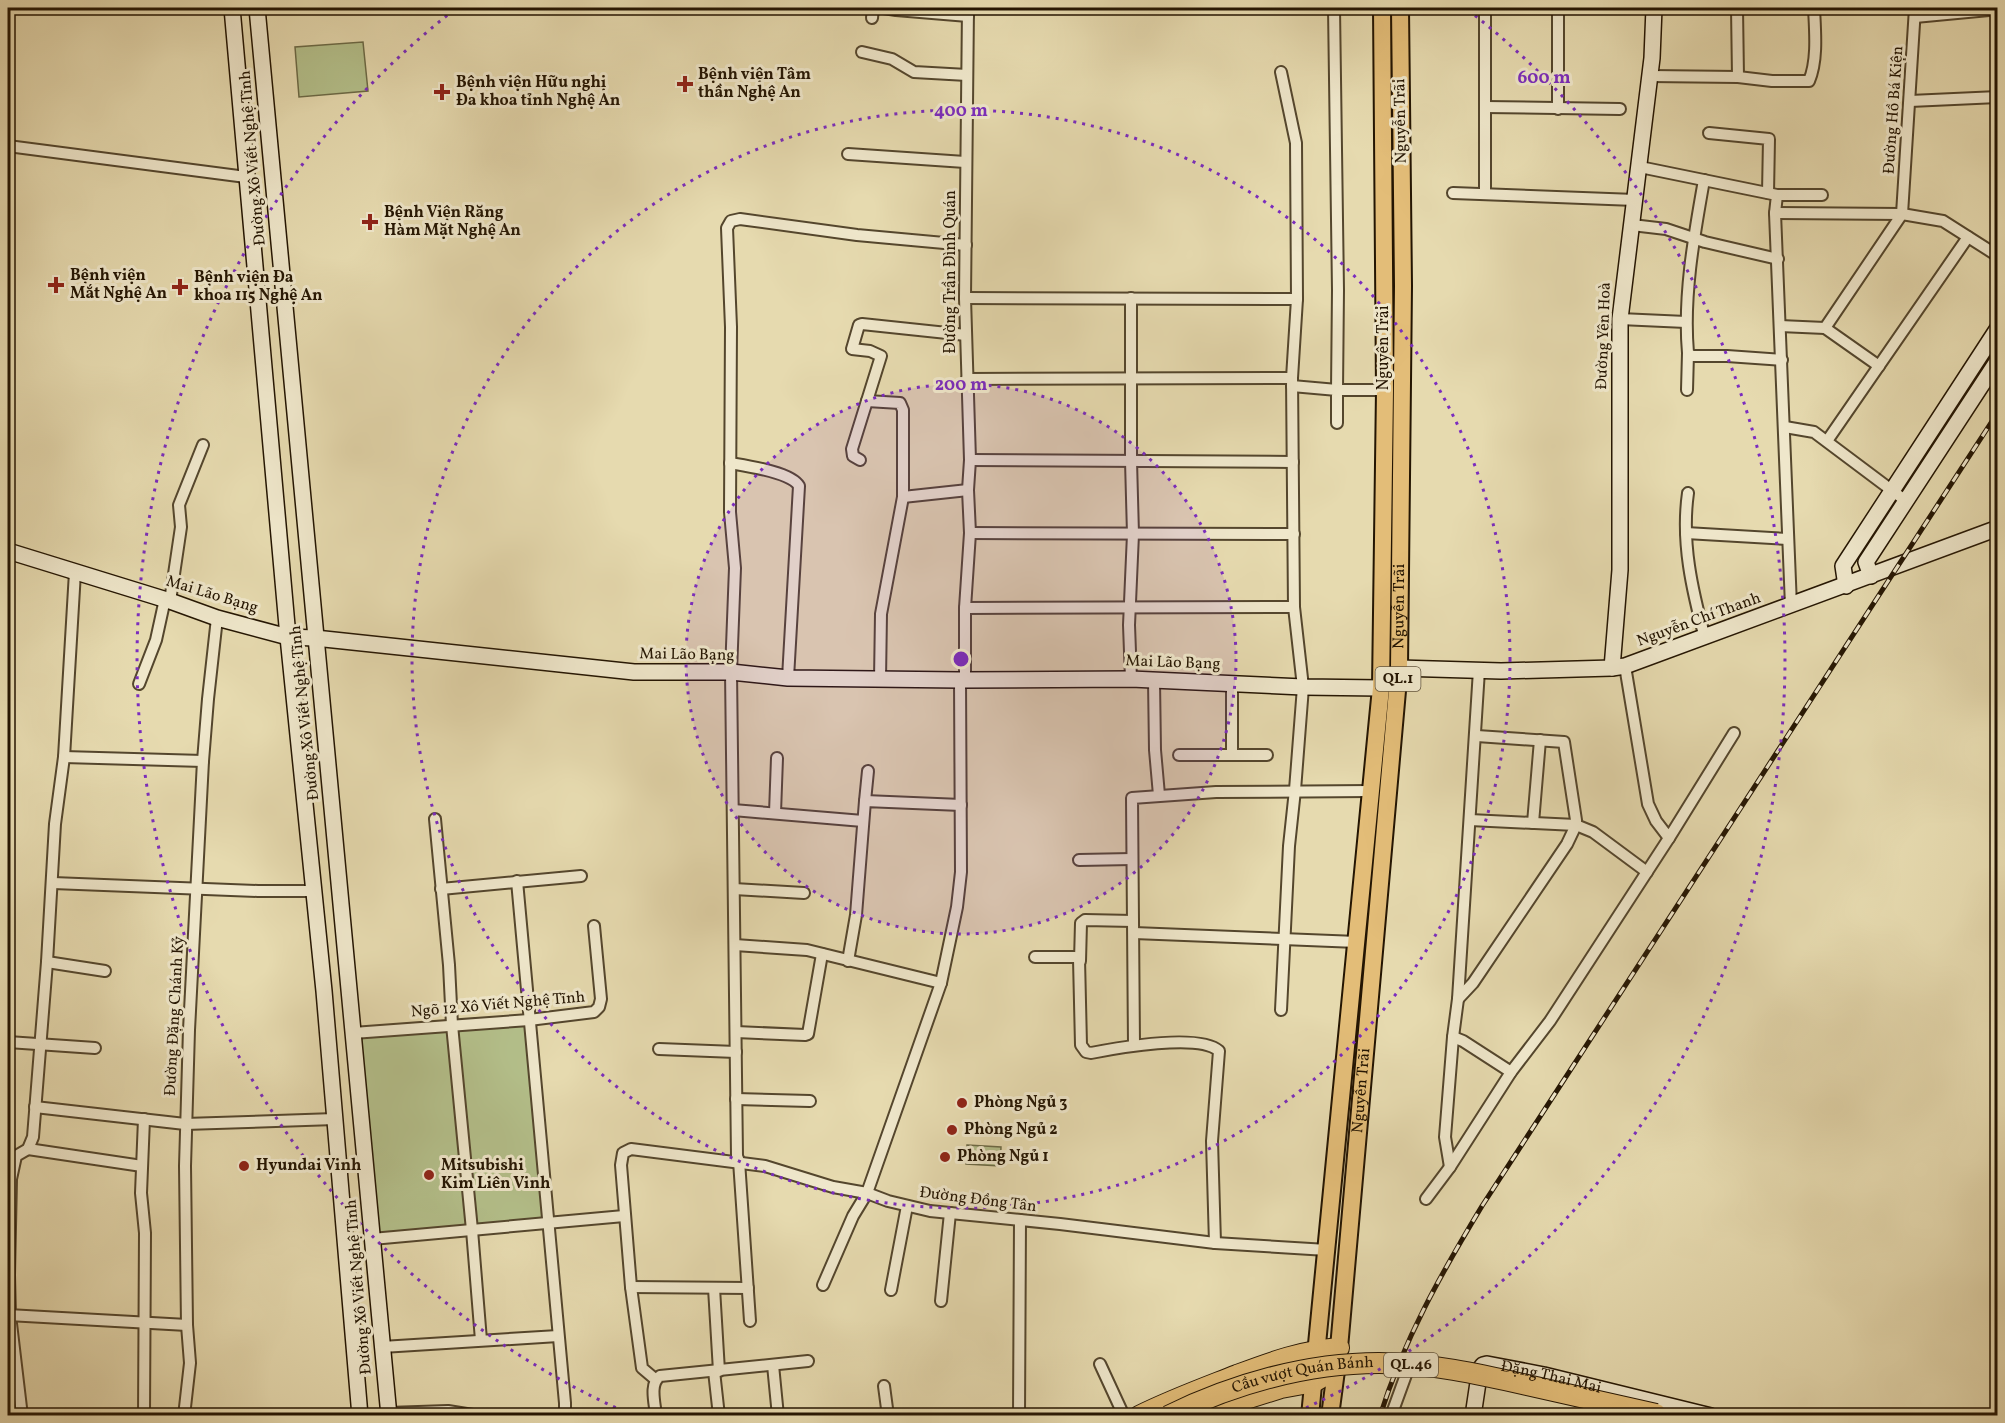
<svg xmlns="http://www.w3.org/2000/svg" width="2005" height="1423" font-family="Vollkorn,serif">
<rect width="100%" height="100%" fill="#e6daaf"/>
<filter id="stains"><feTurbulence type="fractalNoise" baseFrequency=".00333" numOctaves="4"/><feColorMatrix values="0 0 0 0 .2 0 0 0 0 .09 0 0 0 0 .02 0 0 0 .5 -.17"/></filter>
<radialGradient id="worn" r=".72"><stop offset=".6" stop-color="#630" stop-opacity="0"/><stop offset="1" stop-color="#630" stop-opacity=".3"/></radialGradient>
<!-- green -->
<g fill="#b4c08b" stroke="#6c6a46" stroke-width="1.5">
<path d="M1022,8H1074V14L1022,11Z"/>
<path d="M363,42L368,91L299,97L295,47Z"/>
<path d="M529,1020L548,1223L372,1239L353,1033Z"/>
<path d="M967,1145L1001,1147L1000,1166L966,1164Z"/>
</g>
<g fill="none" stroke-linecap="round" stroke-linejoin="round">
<defs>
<g id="street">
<path d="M884,8L896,10L968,16"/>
<path d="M1334,8L1338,290L1337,390H1385"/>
<path d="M1558,8V109"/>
<path d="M1737,8L1738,77"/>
<path d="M1915,17L1989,10"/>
<path d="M872,18L873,8"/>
<path d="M862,52L892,59L914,72L967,75"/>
<path d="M1650,76L1738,77L1772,81H1809C1818,60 1815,30 1814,8"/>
<path d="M1910,101L1998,97"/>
<path d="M1485,107L1620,109"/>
<path d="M1709,133L1769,139L1768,193"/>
<path d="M8,146L246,177"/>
<path d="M848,154L965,162"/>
<path d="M1640,167L1777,195L1775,213L1791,606"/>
<path d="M1704,180C1694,236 1683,296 1688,353L1692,356H1727L1782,360"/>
<path d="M1453,193L1635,200"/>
<path d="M1485,194V8"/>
<path d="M1777,195H1822"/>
<path d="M1775,213L1902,214L1943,221L1998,256"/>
<path d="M1632,225L1666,229L1705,242L1778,259"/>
<path d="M965,298L1297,299"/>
<path d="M1131,298V461L1133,534L1129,625L1131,679"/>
<path d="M1620,319L1686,322"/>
<path d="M1780,326L1825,328L1879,366"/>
<path d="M1825,328L1902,214L1915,8"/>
<path d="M967,379L1292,378"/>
<path d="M1292,386L1337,390V423"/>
<path d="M1687,390L1688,353"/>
<path d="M867,401L900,403L903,410V497L881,614L880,679"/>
<path d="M1785,427L1814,432L1906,501"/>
<path d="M1827,441L1968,237"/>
<path d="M860,460L853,456L852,449L881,356L870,351L852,349L859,325L862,324L966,335"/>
<path d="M970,460L1293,462"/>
<path d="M730,463C747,466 791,472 799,486L788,678"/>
<path d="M1688,493C1681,542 1692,590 1705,638"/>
<path d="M903,497L968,490"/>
<path d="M970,533L1294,534"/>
<path d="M1686,533L1788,539"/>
<path d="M170,601L181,527L179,505L203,445"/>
<path d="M965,608L1294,607"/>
<path d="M1625,666L1648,804L1656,821L1669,838L1734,733"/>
<path d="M965,680V608L970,533L968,490L970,460L965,298L968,8"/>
<path d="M1154,681L1155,750L1159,795"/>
<path d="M139,684L156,640L165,599"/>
<path d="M1232,684V755"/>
<path d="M1179,755H1267"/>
<path d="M64,757L203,761"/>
<path d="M865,801L868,771"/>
<path d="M733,810L863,821"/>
<path d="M775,813L777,758"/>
<path d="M435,819L449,965L452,1025L472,1230L481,1340"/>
<path d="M1470,820L1576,825L1593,832L1647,872"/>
<path d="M1533,823L1540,740"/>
<path d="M1079,860L1132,859"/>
<path d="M517,881L565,1403V1411L563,1416"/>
<path d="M53,883L258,891H314"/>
<path d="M441,889L581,876"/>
<path d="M734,889L804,893"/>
<path d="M1134,933L1357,942"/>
<path d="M735,945L807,950L941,983"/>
<path d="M1035,957H1075L1079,959L1081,1045L1086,1052L1091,1053C1117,1048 1199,1033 1219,1051L1212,1141L1215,1243"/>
<path d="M848,961L856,915L865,801L961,805"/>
<path d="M1080,961L1081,923L1085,920L1133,921"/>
<path d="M47,962L105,971"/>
<path d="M1458,999L1473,983L1567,844L1576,825V820L1564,742L1477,736"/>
<path d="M1281,1010L1289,846L1295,790L1303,687L1294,607L1292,378L1297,299L1296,143L1281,72"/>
<path d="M736,1032L805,1035L808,1034L822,954"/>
<path d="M353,1033L529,1020L594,1012L599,1007L601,999L594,926"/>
<path d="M1453,1037L1463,1041L1511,1072"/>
<path d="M8,1042L95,1048"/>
<path d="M1134,1045L1132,798L1216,792L1371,791"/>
<path d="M659,1049L736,1052"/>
<path d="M736,1099L810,1101"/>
<path d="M35,1107L185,1124L335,1119"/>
<path d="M28,1149L142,1166"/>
<path d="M1450,1167L1445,1137L1453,1037L1458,999L1479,670"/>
<path d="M1426,1199L1450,1167L1511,1072L1550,1021L1669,838"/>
<path d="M372,1239L624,1216"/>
<path d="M823,1285L853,1216L867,1193L941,983L957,907L961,872L960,680"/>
<path d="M631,1287L748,1288"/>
<path d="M714,1288L719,1371"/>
<path d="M891,1290L907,1206"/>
<path d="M941,1301L950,1213"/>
<path d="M8,1315L187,1325"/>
<path d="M750,1321L739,1161L737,1156L731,672L735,568L730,512L731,327L727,228L731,221L740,219L857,235L966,245"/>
<path d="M382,1347L558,1336"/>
<path d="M1100,1364L1124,1416"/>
<path d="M773,1365L778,1416"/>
<path d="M714,1371L719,1416"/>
<path d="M655,1379L642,1368L631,1287L621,1165L623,1153L631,1149L765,1166L833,1187L867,1193L888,1201L930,1211L1060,1224L1215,1243L1327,1250"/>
<path d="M884,1386L888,1416"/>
<path d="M388,1413L448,1411L479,1416"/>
<path d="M22,1416L10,1315L9,1275L11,1179L16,1156L28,1149L33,1137L47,962L55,824L64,757L75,572"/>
<path d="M144,1416L145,1233L141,1193L144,1119"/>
<path d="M184,1416L190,1363L187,1325L185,1166L189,1030L203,761L208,699L217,618"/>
<path d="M656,1416C655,1403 649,1384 660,1376L808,1361"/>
<path d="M1019,1416L1020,1220"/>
<path d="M1391,1416L1407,1372"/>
</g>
<g id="secondary">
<path d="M232,8L288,637L324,991L360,1416"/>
<path d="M257,8L389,1416"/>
<path d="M8,551L170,601L217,618L288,637L315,638L634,672H731L788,678L960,680L1131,679L1303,687L1381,688"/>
<path d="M1871,576L1866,562L1998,360"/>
<path d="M1846,586L1843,566L1998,328"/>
<path d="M1399,668L1501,671L1612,668L1625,666L1998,528"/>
<path d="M1612,668L1620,570V319L1652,58L1654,8"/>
<path id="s1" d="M1473,1416L1480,1369L1483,1365L1487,1364L1544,1375L1711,1416"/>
</g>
<g id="primary">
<path d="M1310,1416L1381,688L1385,390L1382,8"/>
<path id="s2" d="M1330,1416L1339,1348L1399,668L1403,286L1400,8"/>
</g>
<g id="highway">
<path d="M1139,1416C1171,1400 1204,1388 1237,1375C1272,1362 1301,1351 1339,1348"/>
<path d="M1202,1416L1230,1404L1281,1388L1314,1382L1336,1369"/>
</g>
</defs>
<!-- street casing -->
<use href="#street" stroke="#54462d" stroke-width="14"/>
<!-- secondary casing -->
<use href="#secondary" stroke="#241502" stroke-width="18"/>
<!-- primary casing -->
<use href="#primary" stroke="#241502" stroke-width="20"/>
<!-- highway casing -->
<use href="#highway" stroke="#241502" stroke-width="22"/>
<!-- street -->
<use href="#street" stroke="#efe7cb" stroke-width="10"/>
<!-- secondary -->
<use href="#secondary" stroke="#efe7cb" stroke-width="15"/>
<!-- primary -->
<use href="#primary" stroke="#e3bd78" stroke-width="16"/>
<!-- highway -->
<use href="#highway" stroke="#e3bd78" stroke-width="20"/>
<defs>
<path id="rail" d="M1380,1416C1404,1339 1441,1274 1482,1206L1998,412"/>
</defs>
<!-- rail casing -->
<use href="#rail" stroke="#241502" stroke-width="5"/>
<!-- rail -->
<use href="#rail" stroke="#efe7cb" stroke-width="3" stroke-dasharray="9" stroke-linecap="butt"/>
<defs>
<g id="highway-bridge">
<path id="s3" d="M1168,1416C1233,1384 1307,1363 1379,1363C1429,1363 1479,1374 1527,1385C1570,1395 1613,1404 1656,1414"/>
</g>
</defs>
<!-- highway-bridge casing -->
<use href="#highway-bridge" stroke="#241502" stroke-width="22" stroke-linecap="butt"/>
<!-- highway-bridge -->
<use href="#highway-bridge" stroke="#e3bd78" stroke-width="20"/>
</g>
<!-- distance rings -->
<circle cx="961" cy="659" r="275" fill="#7b2cbf" fill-opacity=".12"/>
<g fill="none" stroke="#7b2cbf" stroke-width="3" stroke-dasharray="3 6">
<circle cx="961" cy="659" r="275"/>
<circle cx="961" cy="659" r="549"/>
<path d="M632 1415A824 824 0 0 1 454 10M1468 10A824 824 0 0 1 1290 1415"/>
</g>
<!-- markers -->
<g fill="#8f2418" stroke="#efe7cb" stroke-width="2">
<path d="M682 75h6v6h6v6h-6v6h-6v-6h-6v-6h6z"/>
<path d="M439 83h6v6h6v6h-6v6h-6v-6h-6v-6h6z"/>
<path d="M367 213h6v6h6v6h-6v6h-6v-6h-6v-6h6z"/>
<path d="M53 276h6v6h6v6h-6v6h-6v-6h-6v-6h6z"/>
<path d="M177 278h6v6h6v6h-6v6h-6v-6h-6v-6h6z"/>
<circle cx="962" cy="1103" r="6"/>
<circle cx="952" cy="1130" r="6"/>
<circle cx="945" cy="1157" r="6"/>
<circle cx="244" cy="1166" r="6"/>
<circle cx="429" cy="1175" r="6"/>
</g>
<g text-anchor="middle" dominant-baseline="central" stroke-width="6" stroke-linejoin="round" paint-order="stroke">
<!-- shield labels -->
<g fill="#efe7cb" stroke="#61543e" stroke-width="1.5">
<rect x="1375.5" y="667" width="45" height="24" rx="4.5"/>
<rect x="1384" y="1353" width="54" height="24" rx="4.5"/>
</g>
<g font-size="15" font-weight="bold" fill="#241502">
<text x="1398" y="679">QL.1</text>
<text x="1411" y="1365">QL.46</text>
</g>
<!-- poi labels -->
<g font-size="16" font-weight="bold" fill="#241502" stroke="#efe7cb" text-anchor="start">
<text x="698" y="75">Bệnh viện Tâm<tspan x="698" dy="18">thần Nghệ An</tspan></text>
<text x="456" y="83">Bệnh viện Hữu nghị<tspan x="456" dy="18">Đa khoa tỉnh Nghệ An</tspan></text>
<text x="384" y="213">Bệnh Viện Răng<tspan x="384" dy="18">Hàm Mặt Nghệ An</tspan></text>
<text x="70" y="276">Bệnh viện<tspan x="70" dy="18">Mắt Nghệ An</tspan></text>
<text x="194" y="278">Bệnh viện Đa<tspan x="194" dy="18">khoa 115 Nghệ An</tspan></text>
<text x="974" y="1103">Phòng Ngủ 3</text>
<text x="964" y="1130">Phòng Ngủ 2</text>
<text x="957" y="1157">Phòng Ngủ 1</text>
<text x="256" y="1166">Hyundai Vinh</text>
<text x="441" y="1166">Mitsubishi<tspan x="441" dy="18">Kim Liên Vinh</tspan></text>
</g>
<!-- street labels -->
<g font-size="16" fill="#241502" stroke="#efe7cb">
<text transform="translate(1894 110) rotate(-86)">Đường Hồ Bá Kiện</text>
<text transform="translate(1401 121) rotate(-91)">Nguyễn Trãi</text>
<text transform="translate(253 158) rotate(-95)">Đường Xô Viết Nghệ Tĩnh</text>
<text transform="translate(951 272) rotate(-90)">Đường Trần Đình Quán</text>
<text transform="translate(1604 336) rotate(-88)">Đường Yên Hoà</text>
<text transform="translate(1384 348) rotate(-90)">Nguyên Trãi</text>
<text transform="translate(212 595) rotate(17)">Mai Lão Bạng</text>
<text stroke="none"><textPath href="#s2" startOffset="813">Nguyễn Trãi</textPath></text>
<text transform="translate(1699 620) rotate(-20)">Nguyễn Chí Thanh</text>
<text transform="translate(687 655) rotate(1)">Mai Lão Bạng</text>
<text transform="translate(1173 663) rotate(2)">Mai Lão Bạng</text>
<text transform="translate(305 713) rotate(-96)">Đường Xô Viết Nghệ Tĩnh</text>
<text transform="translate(498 1005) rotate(-5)">Ngõ 12 Xô Viết Nghệ Tĩnh</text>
<text transform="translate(175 1016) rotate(-87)">Đường Đặng Chánh Kỷ</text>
<text stroke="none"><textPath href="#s2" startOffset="327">Nguyễn Trãi</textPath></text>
<text transform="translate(978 1200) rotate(7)">Đường Đồng Tân</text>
<text transform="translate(359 1287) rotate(-95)">Đường Xô Viết Nghệ Tĩnh</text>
<text stroke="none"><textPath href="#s3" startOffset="142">Cầu vượt Quán Bánh</textPath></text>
<text stroke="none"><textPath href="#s1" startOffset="122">Đặng Thai Mai</textPath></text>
</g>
</g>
<circle cx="961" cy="659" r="9" fill="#7b2cbf" stroke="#efe7cb" stroke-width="3"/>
<g font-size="18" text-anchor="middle" font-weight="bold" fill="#7b2cbf" stroke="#efe7cb" stroke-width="6" stroke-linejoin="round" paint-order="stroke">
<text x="1544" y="83">600 m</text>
<text x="961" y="116">400 m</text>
<text x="961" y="390">200 m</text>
</g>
<!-- margin -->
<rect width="2005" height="1423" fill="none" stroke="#e6daaf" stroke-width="30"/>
<rect x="9" y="9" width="1987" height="1405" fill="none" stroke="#241502" stroke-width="3"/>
<rect x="15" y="15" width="1975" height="1393" fill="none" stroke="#241502" stroke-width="1.5"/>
<rect width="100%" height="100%" filter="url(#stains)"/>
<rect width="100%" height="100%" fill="url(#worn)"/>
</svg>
